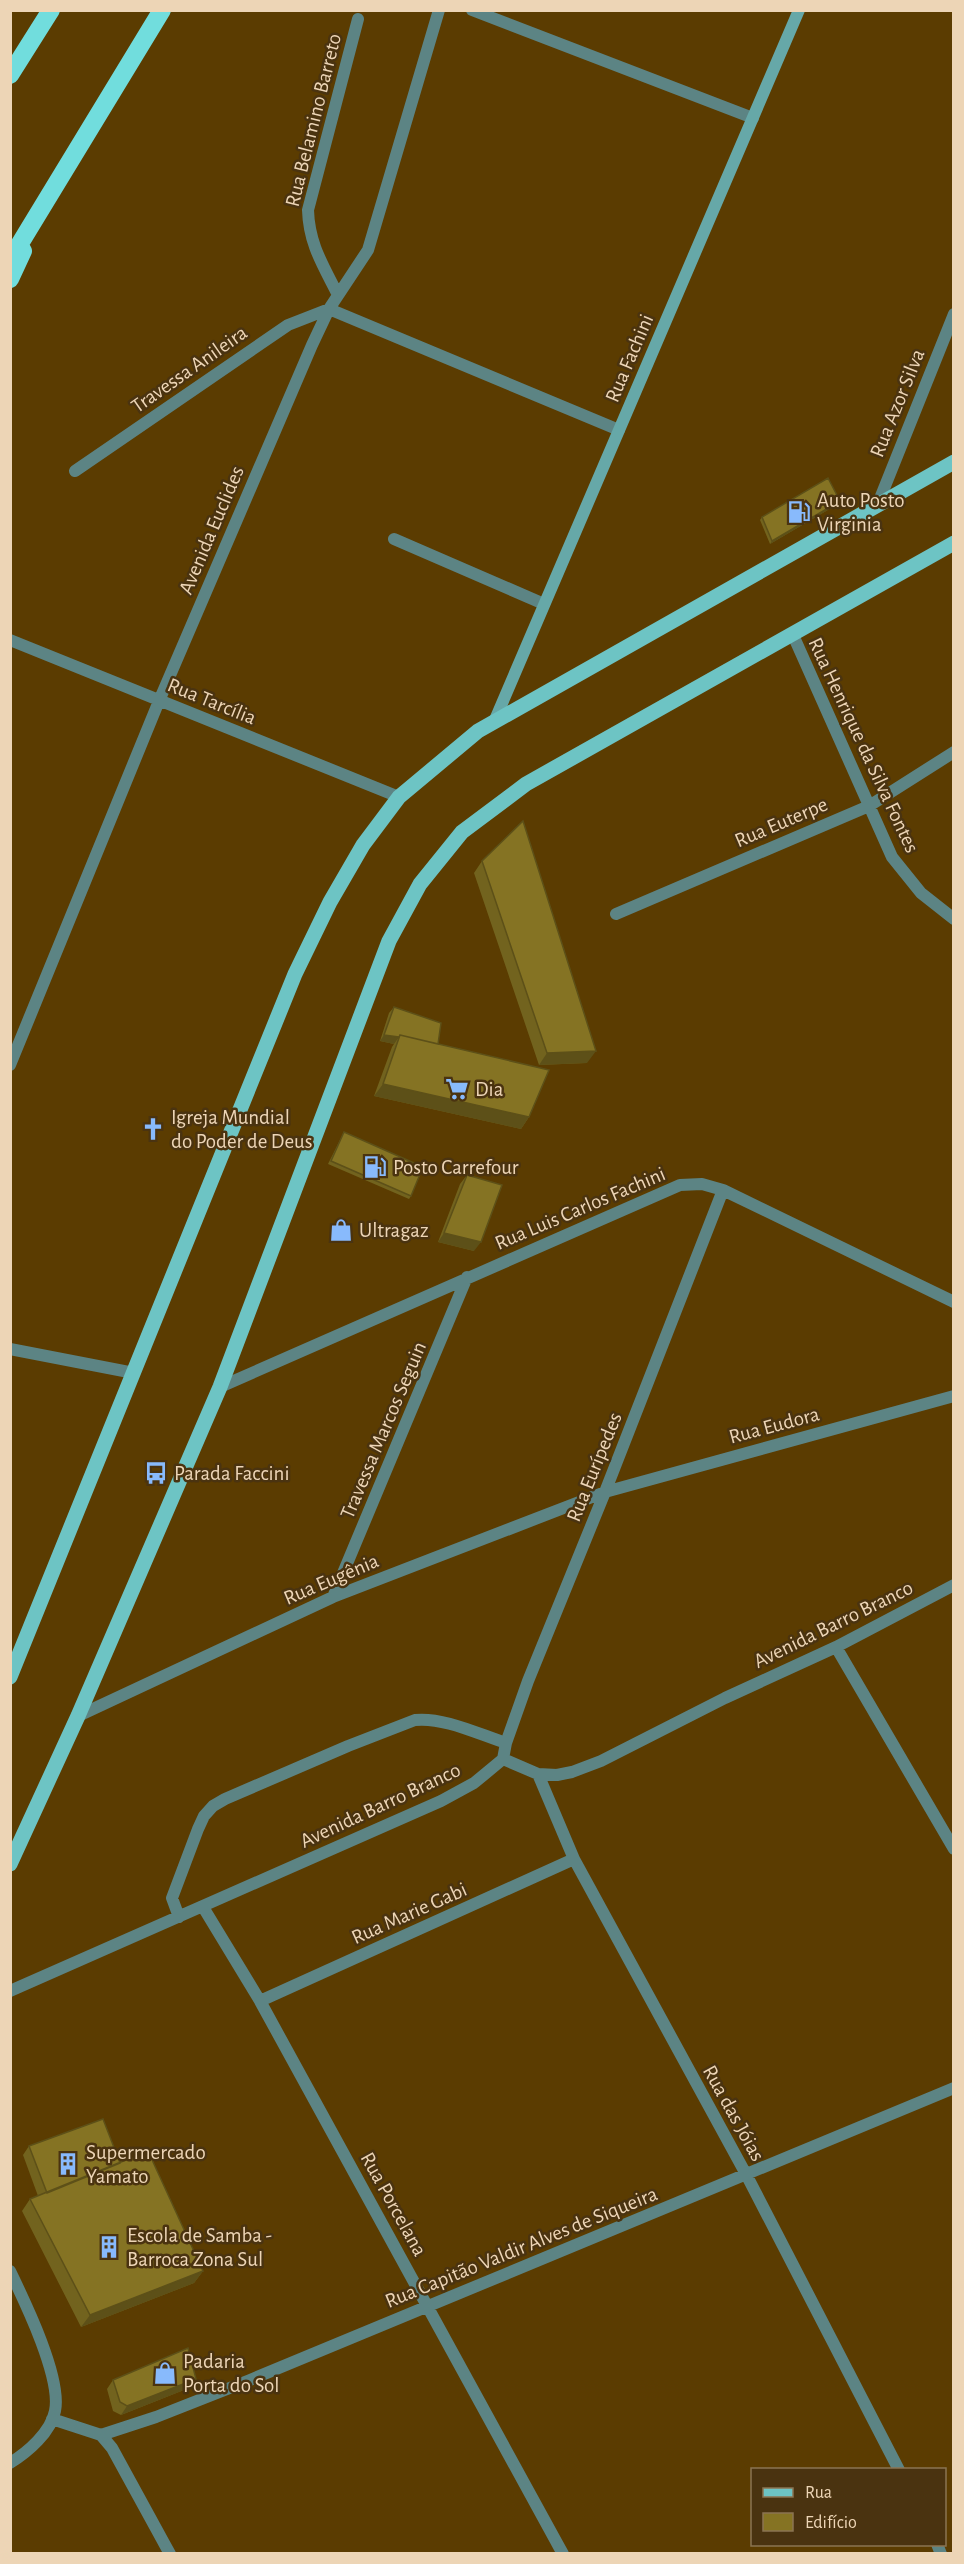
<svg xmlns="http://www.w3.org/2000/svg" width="964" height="2564" font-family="'Alegreya Sans',sans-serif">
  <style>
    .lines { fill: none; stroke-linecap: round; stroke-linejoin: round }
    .street { stroke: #5c8484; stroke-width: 12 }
    .secondary { stroke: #66a8a8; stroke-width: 12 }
    .primary { stroke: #6dc4c4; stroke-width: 15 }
    .highway { stroke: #71dddd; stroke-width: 18 }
    .wall { fill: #72631e }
    .shaded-wall { fill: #5d5018 }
    .building { fill: #857323; stroke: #5d5018; stroke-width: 1.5 }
    .labels { text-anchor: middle; stroke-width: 5; stroke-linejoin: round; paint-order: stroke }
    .street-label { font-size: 21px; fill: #edd5b6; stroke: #4a3310 }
    .poi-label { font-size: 21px; fill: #edd5b6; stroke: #4a3310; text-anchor: start }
  </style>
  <rect width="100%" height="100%" fill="#5b3c01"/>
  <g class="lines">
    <!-- street -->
    <path class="street" d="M 472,10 L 753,118
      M 338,295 C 323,265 309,244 308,210 L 358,19
      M 75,471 L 288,325 L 329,309 L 619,430
      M 877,506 L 954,314
      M 394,539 L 544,604
      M 793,635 L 892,857 L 921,893 L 954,919
      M 10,640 L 399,797
      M 616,914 L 869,806 L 954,752
      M 10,1065 L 159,701 L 312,345 L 329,309 L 368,250 L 439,10
      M 10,1349 L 134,1373
      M 220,1387 L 680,1185 L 702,1184 L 723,1190 L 954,1302
      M 333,1597 L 467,1277
      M 836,1647 L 954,1849
      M 78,1716 L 333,1597 L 605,1492 L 954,1396
      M 503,1759 L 506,1743 L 528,1681 L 605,1492 L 723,1190
      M 538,1774 L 574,1859 L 747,2176 L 899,2470
      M 203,1907 L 260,2001 L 563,2554
      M 179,1917 L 172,1898 L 198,1829 L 204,1816 L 213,1806 L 225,1799 L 348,1746 L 415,1720 C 444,1717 478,1734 506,1743
      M 10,1991 L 441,1801 L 474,1783 L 503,1759 L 538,1774 L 557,1775 L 572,1772 L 601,1761 L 725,1698 L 836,1647 L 954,1585
      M 260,2001 L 574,1859
      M 10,2271 C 25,2302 62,2378 55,2411 C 51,2432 28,2452 10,2463
      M 52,2419 L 101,2435 L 112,2448 L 170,2554
      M 101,2435 L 156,2417 L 250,2380 L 954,2088
      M 937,2544 L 941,2554"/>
    <!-- secondary -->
    <path class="secondary" d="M 494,722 L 799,10"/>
    <!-- primary -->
    <path class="primary" d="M 10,1677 L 295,974 L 330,902 L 363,845 L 399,797 L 478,731 L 954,462
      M 10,1864 L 78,1716 L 220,1387 L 389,941 L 420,884 L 462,832 L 526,784 L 954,543"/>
    <!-- highway -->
    <path class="highway" d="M 10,75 L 51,10
      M 10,260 L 162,10
      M 10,279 L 23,251"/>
  </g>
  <!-- wall -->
  <path class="wall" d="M 840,501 L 838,504 L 770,544 L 760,520 L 762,517 Z
    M 482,861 L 587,1063 L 539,1065 L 474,873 Z
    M 394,1007 L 438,1044 L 529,1117 L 521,1129 L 374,1096 L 392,1047 L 394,1044 L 380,1041 L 389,1013 Z
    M 344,1132 L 411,1196 L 409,1199 L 328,1164 Z
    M 467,1175 L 474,1251 L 438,1242 L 460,1184 Z
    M 29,2146 L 120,2163 L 203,2271 L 194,2283 L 81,2327 L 22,2211 L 30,2199 L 38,2196 L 23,2155 Z
    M 113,2380 L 189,2388 L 121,2415 L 113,2411 L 107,2389 Z"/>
  <!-- shaded-wall -->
  <path class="shaded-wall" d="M 840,501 L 838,504 L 770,544 L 772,541 Z
    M 384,1035 L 399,1037 L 394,1044 L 380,1041 Z
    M 596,1051 L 587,1063 L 539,1065 L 547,1053 Z
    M 383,1084 L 529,1117 L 521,1129 L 374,1096 Z
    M 444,1233 L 481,1242 L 474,1251 L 438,1242 Z
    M 203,2271 L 194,2283 L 81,2327 L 90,2315 Z
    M 196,2379 L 189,2388 L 121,2415 L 127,2406 Z"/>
  <!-- building -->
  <path class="building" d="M 828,478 L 840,501 L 772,541 L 762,517 Z
    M 523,821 L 596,1051 L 547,1053 L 482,861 Z
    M 394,1007 L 441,1023 L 438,1044 L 400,1035 L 399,1037 L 384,1035 Z
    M 400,1035 L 549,1070 L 529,1117 L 383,1084 Z
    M 344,1132 L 423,1167 L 411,1196 L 331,1161 Z
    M 467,1175 L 502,1185 L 481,1242 L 444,1233 Z
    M 103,2119 L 120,2163 L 47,2193 L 29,2146 Z
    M 148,2151 L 203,2271 L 90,2315 L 30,2199 Z
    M 188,2348 L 196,2379 L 127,2406 L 120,2402 L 113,2380 Z"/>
  <!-- icons -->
  <defs>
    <g id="fuel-bare" transform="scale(1.8)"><path d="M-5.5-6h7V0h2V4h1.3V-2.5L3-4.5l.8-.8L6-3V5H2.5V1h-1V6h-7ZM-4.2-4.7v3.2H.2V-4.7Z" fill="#88bafc" stroke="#4a3310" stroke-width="2.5" paint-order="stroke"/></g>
    <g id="supermarket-bare" transform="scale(1.8)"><path d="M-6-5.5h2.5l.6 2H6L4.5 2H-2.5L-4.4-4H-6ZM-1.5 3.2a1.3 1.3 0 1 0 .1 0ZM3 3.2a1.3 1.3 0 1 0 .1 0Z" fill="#88bafc" stroke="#4a3310" stroke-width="2.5" paint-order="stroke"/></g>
    <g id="church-bare" transform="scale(1.8)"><path d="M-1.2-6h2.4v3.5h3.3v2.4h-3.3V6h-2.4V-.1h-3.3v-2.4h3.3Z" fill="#88bafc" stroke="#4a3310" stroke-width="2.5" paint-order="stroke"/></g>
    <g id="shop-bare" transform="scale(1.8)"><path d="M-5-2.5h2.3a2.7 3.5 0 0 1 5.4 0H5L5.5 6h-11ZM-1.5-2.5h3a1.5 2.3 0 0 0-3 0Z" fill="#88bafc" stroke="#4a3310" stroke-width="2.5" paint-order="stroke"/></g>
    <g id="bus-bare" transform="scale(1.8)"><path d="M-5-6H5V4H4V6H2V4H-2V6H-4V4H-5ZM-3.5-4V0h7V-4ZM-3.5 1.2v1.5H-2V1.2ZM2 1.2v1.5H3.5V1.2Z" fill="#88bafc" stroke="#4a3310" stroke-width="2.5" paint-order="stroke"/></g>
    <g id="building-bare" transform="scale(1.8)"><path d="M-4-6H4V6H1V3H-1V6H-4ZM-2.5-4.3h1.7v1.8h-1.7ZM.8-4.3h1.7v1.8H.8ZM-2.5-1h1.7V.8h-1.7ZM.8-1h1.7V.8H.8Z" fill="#88bafc" stroke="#4a3310" stroke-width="2.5" paint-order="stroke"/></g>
  </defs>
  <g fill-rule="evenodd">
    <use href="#fuel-bare" x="799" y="512"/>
    <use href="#supermarket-bare" x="457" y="1089"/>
    <use href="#church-bare" x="153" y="1129"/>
    <use href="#fuel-bare" x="375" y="1167"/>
    <use href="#shop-bare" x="341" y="1230"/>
    <use href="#bus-bare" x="156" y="1473"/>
    <use href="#building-bare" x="68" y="2164"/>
    <use href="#building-bare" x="109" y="2247"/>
    <use href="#shop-bare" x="165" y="2373"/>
  </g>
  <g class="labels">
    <!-- street labels -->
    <g class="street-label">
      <text transform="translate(313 120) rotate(-76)" y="7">Rua Belamino Barreto</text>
      <text transform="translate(629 358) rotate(-67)" y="7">Rua Fachini</text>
      <text transform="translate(189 369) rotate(-35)" y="7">Travessa Anileira</text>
      <text transform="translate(897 403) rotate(-68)" y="7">Rua Azor Silva</text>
      <text transform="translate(211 530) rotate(-67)" y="7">Avenida Euclides</text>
      <text transform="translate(212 701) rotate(22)" y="7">Rua Tarcília</text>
      <text transform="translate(864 745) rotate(65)" y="7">Rua Henrique da Silva Fontes</text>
      <text transform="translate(781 822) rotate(-23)" y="7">Rua Euterpe</text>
      <text transform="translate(580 1208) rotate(-23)" y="7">Rua Luis Carlos Fachini</text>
      <text transform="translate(774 1425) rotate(-15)" y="7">Rua Eudora</text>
      <text transform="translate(383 1430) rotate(-67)" y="7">Travessa Marcos Seguin</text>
      <text transform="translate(594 1467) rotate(-68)" y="7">Rua Eurípedes</text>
      <text transform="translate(331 1579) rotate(-23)" y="7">Rua Eugênia</text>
      <text transform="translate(833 1624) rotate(-26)" y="7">Avenida Barro Branco</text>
      <text transform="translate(380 1805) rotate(-25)" y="7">Avenida Barro Branco</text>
      <text transform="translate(409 1913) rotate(-24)" y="7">Rua Marie Gabi</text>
      <text transform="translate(734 2113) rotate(61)" y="7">Rua das Jóias</text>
      <text transform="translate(394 2204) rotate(61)" y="7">Rua Porcelana</text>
      <text transform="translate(521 2247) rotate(-22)" y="7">Rua Capitão Valdir Alves de Siqueira</text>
    </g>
    <!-- poi labels -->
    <g class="poi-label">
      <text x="817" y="507">Auto Posto<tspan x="817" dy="24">Virginia</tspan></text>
      <text x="475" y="1096">Dia</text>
      <text x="171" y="1124">Igreja Mundial<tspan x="171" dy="24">do Poder de Deus</tspan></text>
      <text x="393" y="1174">Posto Carrefour</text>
      <text x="359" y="1237">Ultragaz</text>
      <text x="174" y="1480">Parada Faccini</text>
      <text x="86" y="2159">Supermercado<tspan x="86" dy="24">Yamato</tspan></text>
      <text x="127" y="2242">Escola de Samba -<tspan x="127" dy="24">Barroca Zona Sul</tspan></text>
      <text x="183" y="2368">Padaria<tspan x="183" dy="24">Porta do Sol</tspan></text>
    </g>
  </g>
  <!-- border -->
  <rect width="964" height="2564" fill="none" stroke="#edd5b6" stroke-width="24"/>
  <!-- legend -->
  <rect x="751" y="2468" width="195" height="78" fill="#4a3310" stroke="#8b7452" stroke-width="1.5"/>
  <rect x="763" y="2488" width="30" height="9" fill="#6dc4c4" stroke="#8b7452" stroke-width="1.5"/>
  <text x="805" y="2498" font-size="18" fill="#edd5b6">Rua</text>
  <rect x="763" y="2513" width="30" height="18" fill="#857323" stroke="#8b7452" stroke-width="1.5"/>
  <text x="805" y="2528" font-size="18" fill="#edd5b6">Edifício</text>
</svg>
